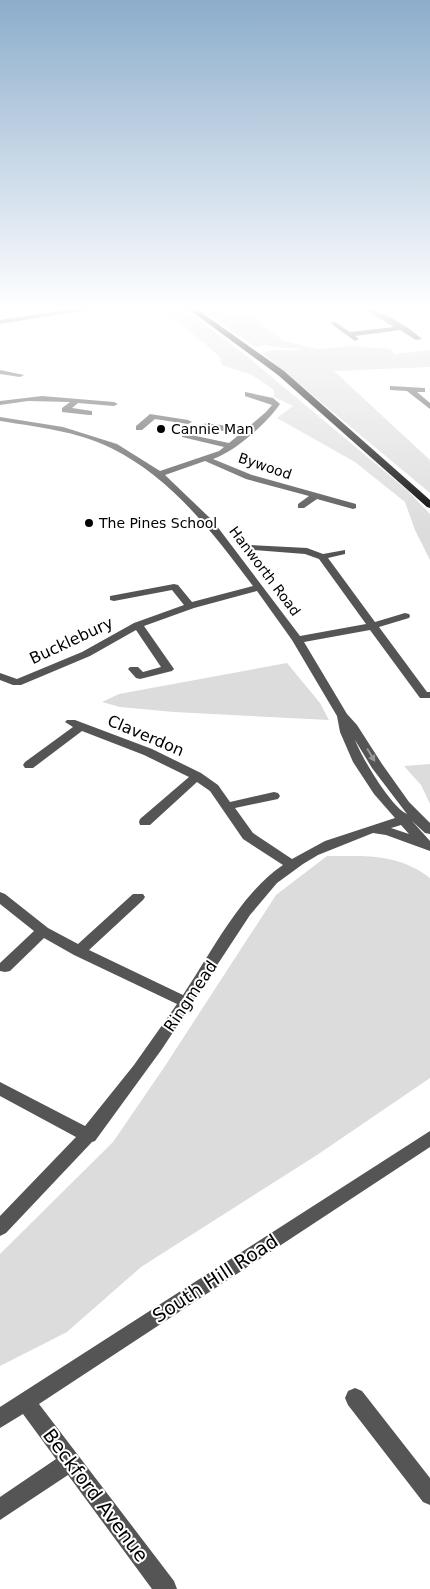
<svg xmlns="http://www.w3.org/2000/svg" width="430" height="1589" font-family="'DejaVu Sans',sans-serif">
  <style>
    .green { fill: #dcdcdc }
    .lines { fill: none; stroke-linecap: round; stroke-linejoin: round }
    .minor { fill: #555; fill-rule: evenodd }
    .major { fill: #000; fill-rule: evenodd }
    .oneway { fill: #999 }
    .poi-dot { fill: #000; stroke: #fff; stroke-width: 2 }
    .labels { text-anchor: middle; stroke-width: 4; stroke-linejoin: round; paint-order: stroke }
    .far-poi-label { font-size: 14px; fill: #000; stroke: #fff; text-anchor: start }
    .far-street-label { font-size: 14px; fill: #000; stroke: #fff }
    .street-label { font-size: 16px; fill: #000; stroke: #fff }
    .near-street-label { font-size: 19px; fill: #000; stroke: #fff }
  </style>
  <rect width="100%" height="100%" fill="#fff"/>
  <!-- green -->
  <path class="green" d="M 163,308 L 182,308 L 202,322 L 249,358 L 407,490 L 430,514 L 430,560 L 415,530 L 405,502 L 355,462 L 277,418 L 293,406 L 274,397 L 274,390 L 252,375 L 222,365 L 219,356 Z
    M 200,308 L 240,308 L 284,341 L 318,349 L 354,346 L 390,349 L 395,354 L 430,350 L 430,367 L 334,371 L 430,460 L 430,493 L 262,353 L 275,350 L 304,350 L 264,345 L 255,347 Z
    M 287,663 L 320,703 L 329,720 L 174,712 L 120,707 L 102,702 L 119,694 Z
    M 430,764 L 430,804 L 421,785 L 404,766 Z
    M 327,856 C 366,856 398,853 430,878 L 430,1078 L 317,1155 L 141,1267 L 67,1332 L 0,1366 L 0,1254 L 113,1142 L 163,1069 L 276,895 Z"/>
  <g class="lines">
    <!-- minor -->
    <path class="minor" d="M 80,308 L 99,308 L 0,324 L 0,320 Z
      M 362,308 C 379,308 409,327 422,339 L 416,340 L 400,330 L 355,336 L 359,339 L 355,341 L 330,323 L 335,322 L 350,332 L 394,327 Z
      M 0,370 L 24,375 L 20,377 L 0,374 Z
      M 390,386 L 425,388 L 425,392 L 417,392 L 430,403 L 430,409 L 407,391 L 390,390 Z
      M 245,392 L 273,398 L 280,404 C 267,423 236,451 213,459 L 252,475 L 356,504 L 356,508 L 353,509 L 317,499 L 304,508 L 298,508 L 298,504 L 309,496 L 246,479 L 205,461 L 165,475 L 213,521 L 300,636 L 366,624 L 319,559 L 305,554 L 253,550 L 250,549 L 250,545 L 307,548 L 323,554 L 345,550 L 345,554 L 328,558 L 375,622 L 405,613 L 409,614 L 410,616 L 409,618 L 379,627 L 427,692 L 430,692 L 430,698 L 420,698 L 370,630 L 304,642 L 347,714 L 357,725 L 382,764 L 409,802 L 430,823 L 430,834 L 425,833 L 412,821 L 430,841 L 430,851 L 386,835 L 373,833 L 318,855 L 303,864 L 277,883 L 250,915 L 162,1049 L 95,1141 L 92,1142 L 6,1233 L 0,1236 L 0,1216 L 76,1137 L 0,1096 L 0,1082 L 85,1126 L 134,1065 L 177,1004 L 74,955 L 44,938 L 10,971 L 5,972 L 0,971 L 0,963 L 34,931 L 0,904 L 0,892 L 5,894 L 48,928 L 78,944 L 133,894 L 143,894 L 145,897 L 143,900 L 89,950 L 183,995 C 212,952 240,894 283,865 L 243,839 L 210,791 L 197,782 L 150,825 L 140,825 L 139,822 L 140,819 L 189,777 L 144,755 L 82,731 L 33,768 L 25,768 L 23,765 L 25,762 L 73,727 L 65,722 L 67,720 L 75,720 L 152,749 L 201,773 L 218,785 L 230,802 L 274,792 L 278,793 L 280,796 L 278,799 L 235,808 L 253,833 L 292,859 L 325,841 L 395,818 L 374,794 L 353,762 L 340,732 L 337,716 L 292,640 L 257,591 L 194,608 L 144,626 L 174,669 L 172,671 L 140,679 L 136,678 L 128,669 L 130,667 L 138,667 L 143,672 L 161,667 L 136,630 L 90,656 L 21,685 L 13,685 L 0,680 L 0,673 L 17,679 L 82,652 L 134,623 L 184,605 L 172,590 L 114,601 L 110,600 L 110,596 L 174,584 L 178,585 L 192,602 L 253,586 C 213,533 172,478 111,448 C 77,431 37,427 0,421 L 0,417 L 63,427 L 117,444 L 160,471 L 219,451 L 224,447 L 182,437 L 182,433 C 203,417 220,426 245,430 L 266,412 L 272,405 L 245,396 ZM 202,427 L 240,434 L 229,443 L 191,435 ZM 355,740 L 372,768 L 407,814 C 391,807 362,758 355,740 ZM 401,825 L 409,834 L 391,828 Z
      M 42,396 L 114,402 L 118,404 L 114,406 L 78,403 L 72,408 L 92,411 L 92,415 L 89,415 L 62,412 L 62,408 L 70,402 L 28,401 L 0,405 L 0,401 Z
      M 150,414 L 188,420 L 192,422 L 188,424 L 155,419 L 142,430 L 136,430 L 136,426 Z
      M 430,1131 L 430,1147 L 39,1404 L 174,1581 L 177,1589 L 152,1589 L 68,1475 L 0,1520 L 0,1497 L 56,1459 L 23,1414 L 0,1428 L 0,1407 Z
      M 355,1388 L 362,1391 L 430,1478 L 430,1505 L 423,1502 L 348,1405 L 345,1398 L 348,1391 Z"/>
    <!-- major -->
    <path class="major" d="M 187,308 L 195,308 L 284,371 L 430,500 L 430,508 L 427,507 L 278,375 Z"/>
  </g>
  <!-- one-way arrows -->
  <defs><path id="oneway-solid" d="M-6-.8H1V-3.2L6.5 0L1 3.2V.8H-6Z" transform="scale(1.25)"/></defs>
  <use class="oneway" href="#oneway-solid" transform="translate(371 755) rotate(59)"/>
  <!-- sky -->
  <linearGradient id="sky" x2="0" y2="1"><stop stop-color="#8cadcc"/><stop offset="0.58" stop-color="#fff"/><stop offset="1" stop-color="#fff" stop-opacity="0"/></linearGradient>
  <rect width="430" height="531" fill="url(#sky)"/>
  <!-- markers -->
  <g class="poi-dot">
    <circle cx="161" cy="429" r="5"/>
    <circle cx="89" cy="523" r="5"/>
  </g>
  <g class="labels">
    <!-- far-poi labels -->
    <g class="far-poi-label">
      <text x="171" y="434">Cannie Man</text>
      <text x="99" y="528">The Pines School</text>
    </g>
    <!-- far-street labels -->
    <g class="far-street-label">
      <text transform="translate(265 466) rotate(19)" y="5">Bywood</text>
      <text transform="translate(265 571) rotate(53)" y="5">Hanworth Road</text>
    </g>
    <!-- street labels -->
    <g class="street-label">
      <text transform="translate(71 640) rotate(-25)" y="6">Bucklebury</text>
      <text transform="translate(146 735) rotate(23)" y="6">Claverdon</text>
      <text transform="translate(190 996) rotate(-56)" y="6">Ringmead</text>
    </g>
    <!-- near-street labels -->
    <g class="near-street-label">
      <text transform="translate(215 1278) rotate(-33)" y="7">South Hill Road</text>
      <text transform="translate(96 1495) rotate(53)" y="7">Beckford Avenue</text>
    </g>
  </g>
</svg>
